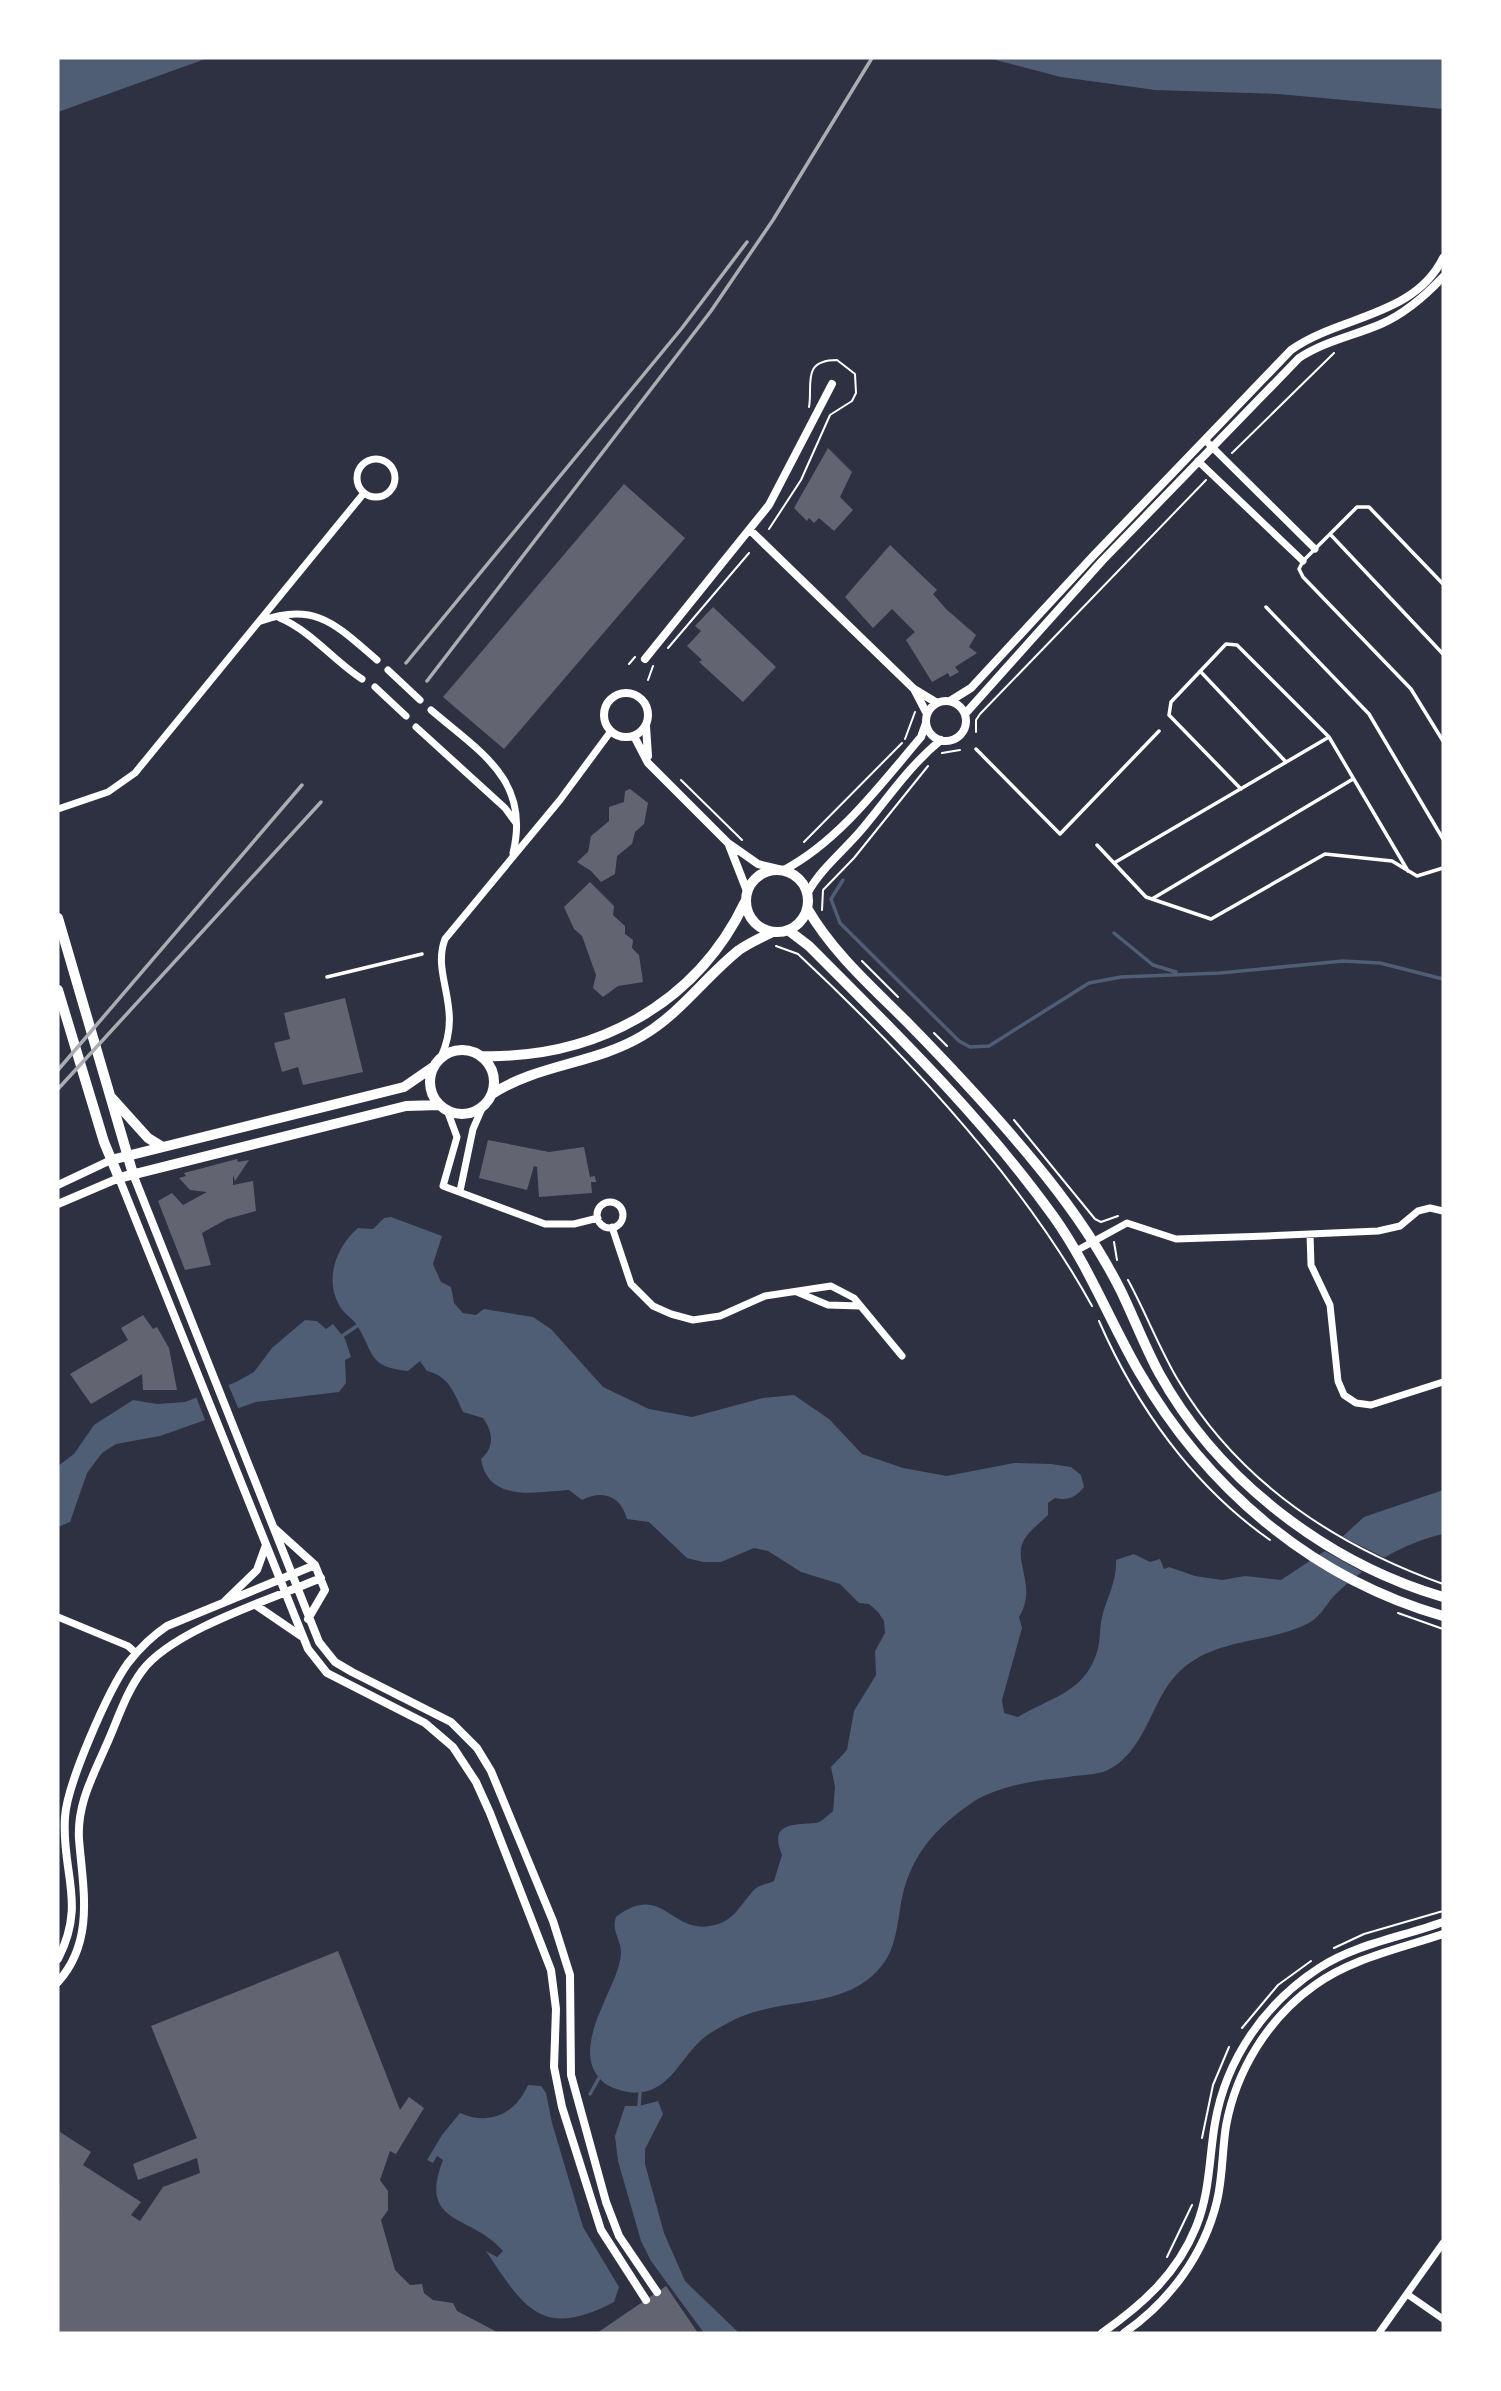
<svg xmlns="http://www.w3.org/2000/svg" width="1501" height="2391" font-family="'Roboto Condensed',sans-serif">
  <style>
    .water { fill: #4f5d75 }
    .pier { fill: #2d3142 }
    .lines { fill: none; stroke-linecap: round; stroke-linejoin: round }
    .stream { stroke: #4f5d75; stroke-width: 3.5 }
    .building { fill: #626471 }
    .path { stroke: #fff; stroke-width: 2 }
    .service { stroke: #fff; stroke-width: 3.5 }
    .minor { stroke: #fff; stroke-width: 7 }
    .tertiary { stroke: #fff; stroke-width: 8 }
    .secondary { stroke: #fff; stroke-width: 10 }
    .rail { stroke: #abadb3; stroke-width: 3.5 }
  </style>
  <rect width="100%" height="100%" fill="#2d3142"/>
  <!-- water -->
  <path class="water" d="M 58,58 L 208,58 L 58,112 Z
    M 988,58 L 1443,58 L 1443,109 L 1278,94 L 1155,90 L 1061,77 Z
    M 391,1217 L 442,1236 L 433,1264 L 441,1282 L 451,1287 L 454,1303 L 463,1313 L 476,1315 L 484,1309 L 533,1317 L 551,1329 L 603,1387 L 649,1409 L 692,1417 L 763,1398 L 794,1395 L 829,1419 L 862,1454 L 903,1468 L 947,1476 L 1014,1463 L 1051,1464 L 1071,1467 L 1081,1475 L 1084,1487 C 1076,1497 1068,1501 1055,1498 L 1048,1503 L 1048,1515 C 1040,1523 1029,1531 1024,1540 C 1012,1561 1038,1586 1019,1617 L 1022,1628 L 1002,1700 L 1004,1713 L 1018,1717 C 1049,1698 1083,1693 1096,1655 C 1101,1642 1099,1630 1102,1617 C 1107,1597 1117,1581 1116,1560 L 1134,1554 L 1150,1562 L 1160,1559 L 1164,1569 L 1169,1567 L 1195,1576 L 1222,1580 L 1245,1576 L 1281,1580 L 1331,1547 L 1364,1517 L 1443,1490 L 1443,1534 C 1406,1542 1367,1565 1339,1591 C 1327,1601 1323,1615 1309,1623 C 1268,1644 1216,1637 1180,1671 C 1150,1699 1147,1752 1106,1771 C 1095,1775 1079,1775 1068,1777 C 1034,1781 995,1785 966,1807 C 931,1832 909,1860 901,1903 C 898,1920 896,1943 887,1958 C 852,2015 779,1993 728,2023 C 721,2027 713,2031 706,2036 C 679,2057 669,2098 628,2092 C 618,2090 607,2087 600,2079 C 569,2045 620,1986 621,1953 C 621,1939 611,1931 616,1917 C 662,1882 670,1933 710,1926 C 735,1922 740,1904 755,1889 C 758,1885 768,1884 774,1881 L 782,1855 C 769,1823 791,1825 815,1823 C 821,1823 828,1815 833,1811 L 835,1787 L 831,1767 L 847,1750 L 854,1711 L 876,1675 L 875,1651 L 885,1633 L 884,1621 L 878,1612 L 869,1604 L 859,1603 L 840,1584 L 801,1572 L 768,1551 L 754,1548 L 721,1562 L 703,1562 L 687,1558 L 649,1522 L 627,1519 C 621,1496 603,1489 582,1500 L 569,1490 C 537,1492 488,1503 481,1459 C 495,1447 493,1432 483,1418 L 463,1412 C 454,1393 449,1376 427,1371 L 420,1361 L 408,1371 C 368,1367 375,1355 357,1325 C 352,1318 343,1313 339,1305 C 324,1278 337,1246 358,1228 L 373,1229 L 384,1218 Z
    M 305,1320 L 317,1321 L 326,1329 L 333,1324 L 345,1339 L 351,1357 L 345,1360 L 346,1383 L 339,1392 L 256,1402 L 160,1436 L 116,1444 L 102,1453 L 87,1473 L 70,1522 L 58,1527 L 58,1466 L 74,1454 L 94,1425 L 133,1400 L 157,1404 L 185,1402 L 236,1382 L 254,1372 L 272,1348 Z
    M 528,2085 L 541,2086 L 546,2093 L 552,2123 L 583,2227 L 619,2287 L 614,2302 C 542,2340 524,2308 486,2251 L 497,2257 L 503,2251 C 472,2214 417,2226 443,2160 L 437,2156 L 433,2163 L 427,2160 L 442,2135 L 460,2113 C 490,2126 515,2114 528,2085 Z
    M 658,2101 L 663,2114 L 645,2149 L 645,2164 L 664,2233 L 685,2281 L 739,2333 L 704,2333 L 651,2261 L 641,2241 L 618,2161 L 615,2136 L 625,2106 L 639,2106 Z"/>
  <!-- pier -->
  <path class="pier" d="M 227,1382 L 240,1412 L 207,1425 L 195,1394 Z
    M 1340,1535 L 1351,1541 L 1389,1560 L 1366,1574 L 1321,1549 Z"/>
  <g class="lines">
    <!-- stream -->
    <path class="stream" d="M 843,880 L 831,899 L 840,923 L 959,1041 L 970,1047 L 989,1046 L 1089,983 L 1121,977 L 1220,973 L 1343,961 L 1380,963 L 1443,979
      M 1114,933 L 1153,965 L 1176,972
      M 342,1336 L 357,1326
      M 590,2094 L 599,2078
      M 639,2106 L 640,2093"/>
  </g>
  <!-- building -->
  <path class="building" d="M 828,448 L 852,472 L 840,497 L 853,510 L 834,531 L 819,518 L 814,523 L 809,518 L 807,521 L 794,508 Z
    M 624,484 L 685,538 L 504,749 L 443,697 Z
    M 890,545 L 937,590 L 933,594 L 946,609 L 976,635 L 969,647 L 977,653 L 955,667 L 959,672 L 950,677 L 948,673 L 932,682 L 906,640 L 915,632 L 892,609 L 873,628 L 845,597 Z
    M 713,607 L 776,667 L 743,702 L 699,662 L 702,660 L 687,646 L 701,631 L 695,626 Z
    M 630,789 L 648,803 L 644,824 L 635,832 L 632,844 L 617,856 L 615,874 L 601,882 L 591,871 L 577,862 L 588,852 L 591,836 L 609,821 L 609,807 L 624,802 L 625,791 Z
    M 590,882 L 614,906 L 613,915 L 625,926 L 625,934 L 633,940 L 632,948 L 639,955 L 643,982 L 618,986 L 603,997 L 593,988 L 596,975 L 582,936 L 574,929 L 564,907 Z
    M 345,998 L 363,1072 L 303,1085 L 298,1067 L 282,1072 L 274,1043 L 290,1039 L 284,1013 Z
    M 488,1140 L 549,1152 L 584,1147 L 590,1177 L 595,1176 L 596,1182 L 591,1182 L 592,1193 L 539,1197 L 537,1167 L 534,1166 L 527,1190 L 479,1178 Z
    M 237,1159 L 238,1162 L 249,1160 L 235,1181 L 233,1175 L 233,1185 L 253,1181 L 256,1211 L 227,1219 L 202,1233 L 211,1265 L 185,1270 L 158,1201 L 172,1193 L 183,1205 L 207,1192 L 190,1190 L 179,1178 L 186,1176 L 184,1173 Z
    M 143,1315 L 153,1329 L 157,1327 L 169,1348 L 177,1390 L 143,1390 L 142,1374 L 91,1404 L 70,1374 L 128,1340 L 121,1328 Z
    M 338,1951 L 400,2110 L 409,2097 L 424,2108 L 396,2154 L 390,2151 L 380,2180 L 388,2191 L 388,2210 L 381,2220 L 395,2270 L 410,2285 L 422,2284 L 424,2293 L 433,2300 L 453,2303 L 457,2311 L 499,2333 L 58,2333 L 60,2132 L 91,2152 L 83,2165 L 141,2202 L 131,2215 L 140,2221 L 163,2187 L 200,2173 L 197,2158 L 138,2180 L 133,2164 L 197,2138 L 151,2026 Z
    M 666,2286 L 698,2333 L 597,2333 Z"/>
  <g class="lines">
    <!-- path -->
    <path class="path" d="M 1232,453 L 1334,353
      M 769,529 L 801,480 L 830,415 L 852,401 L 856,393 L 855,374 L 837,360 C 801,360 813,385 809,407
      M 668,648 L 749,553
      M 629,664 L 635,657
      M 648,680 L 653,666
      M 976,732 L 976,720 L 980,714 L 1206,480
      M 905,739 L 915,712
      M 942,753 L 960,750
      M 681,780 L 742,840
      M 804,842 L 902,743
      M 822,910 L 823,890 L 854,858 L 928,766
      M 776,946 L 798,954 C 905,1054 1021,1177 1092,1306
      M 862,961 L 898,997
      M 934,1033 L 947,1046
      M 1014,1120 L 1095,1219 L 1101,1222 L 1118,1216
      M 1114,1242 L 1117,1260
      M 1128,1280 C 1146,1313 1159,1348 1178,1380 C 1238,1481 1335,1545 1443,1584
      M 1099,1321 C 1136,1406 1193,1486 1270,1540
      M 1398,1613 L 1443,1629
      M 1334,1948 L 1364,1934 L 1443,1911
      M 1242,2028 L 1278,1985 L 1311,1961
      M 1202,2138 L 1213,2085 L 1229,2047
      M 1167,2257 L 1192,2205"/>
    <!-- service -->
    <path class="service" d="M 1330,534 L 1443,654
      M 1443,584 L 1369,507 L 1357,507 L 1303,561 L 1299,569 L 1303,577 L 1411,689 L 1443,741
      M 1266,607 L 1369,714 L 1443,839
      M 1200,671 L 1286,762
      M 976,749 L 1060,834 L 1159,731
      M 1241,789 L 1169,715 L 1171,702 L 1226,644 L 1237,645 L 1329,737 L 1408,871
      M 1097,845 L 1146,897 L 1211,919 L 1325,854 L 1392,861 L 1417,876 L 1443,868
      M 1114,863 L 1329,737
      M 1152,899 L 1353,779
      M 327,977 L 422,954"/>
    <!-- minor -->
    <path class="minor" d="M 1205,440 L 1315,549
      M357 478a19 19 0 1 1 38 0a19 19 0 1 1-38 0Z
      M 1198,461 L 1303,561
      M 280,618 C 311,631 334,661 362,679
      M 261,621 C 316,601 337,626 377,660
      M 388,670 L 420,700
      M 375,687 L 406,716
      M 431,710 C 480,752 531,780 513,853
      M 416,727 L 505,808 L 516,823
      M 58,809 L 108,792 L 135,773 L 364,493
      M 441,1057 C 464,1007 431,976 445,939 L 560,800 L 611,731
      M 447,1110 L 457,1137 L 443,1186 L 545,1224 L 574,1224 L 598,1218
      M 460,1191 L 473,1129 L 483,1106
      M597 1215a13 13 0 1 1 26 0a13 13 0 1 1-26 0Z
      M 612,1227 L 631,1284 L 653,1306 L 671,1314 L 693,1320 L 720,1316 L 765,1296 L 831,1286 L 854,1298 L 902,1356
      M 1310,1234 L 1311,1265 L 1330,1305 L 1338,1381 L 1344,1395 L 1356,1403 L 1371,1405 L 1443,1382
      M 1076,1251 L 1127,1223 L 1176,1239 L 1267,1236 L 1378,1231 L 1400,1226 L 1418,1211 L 1430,1208 L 1443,1211
      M 797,1292 L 828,1305 L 860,1306
      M 58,1617 L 128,1646 L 136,1653
      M 1407,2294 L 1443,2319
      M 1379,2333 L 1443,2243"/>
    <!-- tertiary -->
    <path class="tertiary" d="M 750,530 L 914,689 L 937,703
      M 645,659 L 769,505 L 832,384
      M 914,689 L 927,714
      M604 715a22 22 0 1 1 44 0a22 22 0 1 1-44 0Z
      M 950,701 L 971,688 L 1094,555 L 1291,350 C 1338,316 1414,317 1443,258
      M926 721a20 20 0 1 1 40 0a20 20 0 1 1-40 0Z
      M 965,714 L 1102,561 L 1299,358 C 1325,341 1353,336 1381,324 C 1404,314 1426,295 1443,277
      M 646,726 L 648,756
      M 634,736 L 648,763 L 728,843 L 758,864 L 778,869
      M 729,845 L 747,891
      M 784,870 C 839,841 881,784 921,737 L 926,723
      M 807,894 C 821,868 844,851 863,828 C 888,798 910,765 941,740
      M 133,1174 L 319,1642 L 335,1662 L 352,1672 L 451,1722 L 477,1748 L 491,1771 L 553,1921 L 570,1975 L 571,2075 L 606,2202 L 619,2236 L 657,2292
      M 58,1185 L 111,1160
      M 58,1204 L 119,1178 L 308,1649 L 327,1673 L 425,1723 L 453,1747 L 476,1782 L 490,1813 L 551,1970 L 556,2009 L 554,2067 L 562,2107 L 601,2230 L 646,2300
      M 274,1528 L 315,1565 L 325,1590 L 308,1619
      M 225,1601 L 257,1570 L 266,1545
      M 257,1606 L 301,1636
      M 58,1959 C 87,1903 61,1872 65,1817 C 67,1784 108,1691 128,1663 C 139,1649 152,1636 167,1626 L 315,1565
      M 58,1982 C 95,1941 83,1889 79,1839 C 77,1805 92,1778 105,1748 C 117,1722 125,1694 142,1671 C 172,1630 272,1599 321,1578
      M 1102,2333 C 1142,2305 1177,2274 1196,2227 C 1210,2193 1209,2158 1215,2123 C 1226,2059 1265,2003 1319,1968 C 1356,1944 1402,1937 1443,1922
      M 1124,2333 C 1169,2302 1204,2255 1217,2201 C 1223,2176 1222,2151 1226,2126 C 1236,2071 1268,2018 1315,1985 C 1353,1958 1399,1949 1443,1934"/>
    <!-- secondary -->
    <path class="secondary" d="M746 901a31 31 0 1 1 62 0a31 31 0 1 1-62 0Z
      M 807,908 C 833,953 872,987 908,1023 C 952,1068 996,1115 1036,1164 C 1069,1204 1098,1245 1121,1291 C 1134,1318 1145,1347 1159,1373 C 1218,1480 1327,1563 1443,1597
      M 58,918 L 133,1174
      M 788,930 L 809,946 C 894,1031 983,1118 1054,1217 C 1088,1265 1109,1319 1138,1370 C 1206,1488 1311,1578 1443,1616
      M 58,990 L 104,1142 L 119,1178 L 406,1106 L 439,1105
      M430 1082a32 32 0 1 1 64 0a32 32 0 1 1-64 0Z
      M 482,1056 C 594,1059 696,1005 745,902
      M 492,1094 C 538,1064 595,1064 642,1036 C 680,1014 705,977 739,950 C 749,943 761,938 772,932
      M 111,1097 L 148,1138 L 161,1146
      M 111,1160 L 404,1087 L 433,1067"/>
    <!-- rail -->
    <path class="rail" d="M 406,663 L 682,328 L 747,242
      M 427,681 L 711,311 L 773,220 L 872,58
      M 58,1070 L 302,785
      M 58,1089 L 321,802"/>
  </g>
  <!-- border -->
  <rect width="1501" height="2391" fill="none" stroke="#ffffff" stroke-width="119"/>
</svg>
